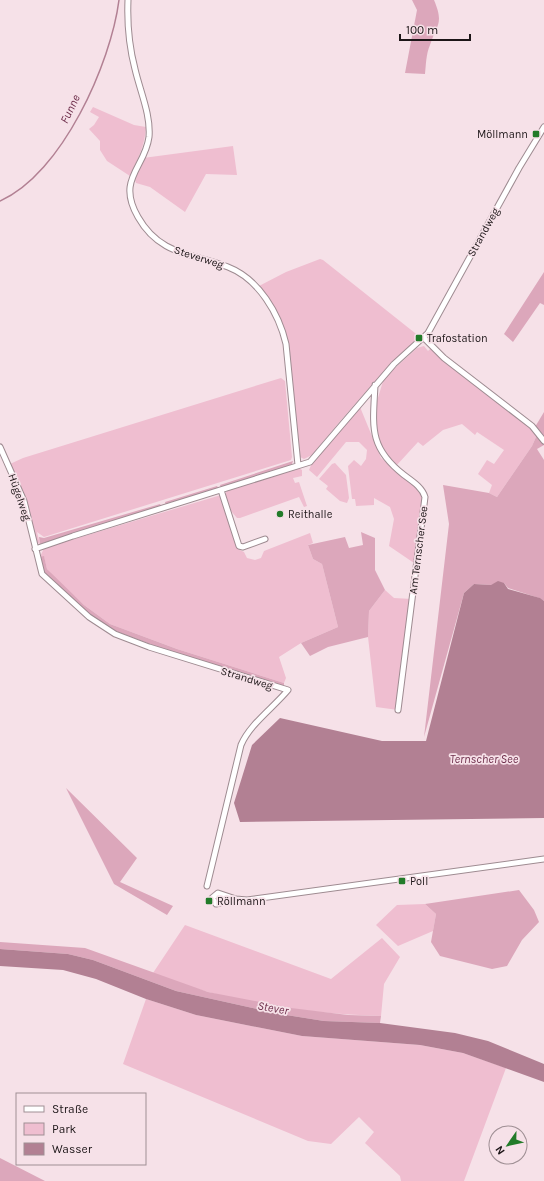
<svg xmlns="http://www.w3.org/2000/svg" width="544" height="1181" font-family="Karla,sans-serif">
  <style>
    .green { fill: #efbed0 }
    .forest { fill: #dca7bb }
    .water { fill: #b28093 }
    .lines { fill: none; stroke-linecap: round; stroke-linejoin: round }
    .stream { stroke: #b28093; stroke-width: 1.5 }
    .street-casing { stroke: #9e8b91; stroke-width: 7 }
    .street { stroke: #fff; stroke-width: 5 }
    .poi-dot { fill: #227b29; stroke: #f6e1e8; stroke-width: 1.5 }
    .labels { text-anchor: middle; stroke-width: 3.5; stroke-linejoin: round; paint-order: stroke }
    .poi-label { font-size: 11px; fill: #1c1517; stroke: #f6e1e8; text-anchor: start }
    .street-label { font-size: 11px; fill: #1c1517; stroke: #f6e1e8 }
    .water-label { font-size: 12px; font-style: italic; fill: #6d2d4a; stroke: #f6e1e8 }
  </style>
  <rect width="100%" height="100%" fill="#f6e1e8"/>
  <!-- green -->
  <path class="green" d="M 93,107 L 134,125 L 146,127 C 145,145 138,159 130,176 L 107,161 L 100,150 L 100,141 L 89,129 L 94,125 L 99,117 L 90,112 Z
    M 233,146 L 237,175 L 206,174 L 185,212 L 150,187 L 136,183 L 135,180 L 143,158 Z
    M 320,259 L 323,260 L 420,337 C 380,373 346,414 312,455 L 304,459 L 298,456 L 288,342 C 282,321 272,304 259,286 L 286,272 Z
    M 424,346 L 428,351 L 431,348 L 442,360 L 493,400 L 537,432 L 536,437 L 532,446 L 497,497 L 489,493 L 492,485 L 478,474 L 487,460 L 494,464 L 504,450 L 477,432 L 475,435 L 462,424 L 443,430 L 423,446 L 418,442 L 396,466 L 383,452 L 374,427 L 377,401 L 384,378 L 417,348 Z
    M 281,378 L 285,381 L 292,457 L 291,460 L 44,537 L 37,532 L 40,544 L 36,542 L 10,464 L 23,458 Z
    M 360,407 L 381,458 L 419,488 L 425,497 L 414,563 L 389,546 L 394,519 L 390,507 L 374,498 L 374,505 L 356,506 L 355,499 L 352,499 L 348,466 L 354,460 L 361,466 L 366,459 L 367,450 L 359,442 L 346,442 L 317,477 L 309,470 L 312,463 Z
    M 335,463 L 346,475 L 349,498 L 347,503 L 340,501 L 326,489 L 328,486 L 319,479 L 332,464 Z
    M 297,467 L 302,470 L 302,476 L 293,478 L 295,483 L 299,482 L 307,506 L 304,507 L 299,497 L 240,518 L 237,518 L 231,511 L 225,494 L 227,491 Z
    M 221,495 L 238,549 L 244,552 L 247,558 L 255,560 L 261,558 L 264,551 L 310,533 L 313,543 L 308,545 L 313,559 L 322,564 L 338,627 L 301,643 L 279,657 L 286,678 L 284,683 L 177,649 L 110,624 L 84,605 L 55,578 L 47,569 L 44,557 L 40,557 L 44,548 Z
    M 385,590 L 394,598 L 412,599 L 398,710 L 376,707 L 368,637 L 369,611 Z
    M 425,904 L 436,914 L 433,931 L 398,946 L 376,925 L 397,905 Z
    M 185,925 L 331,979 L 382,938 L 400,957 L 384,984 L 381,1016 C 323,1014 264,1007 208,992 C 190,987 171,980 153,973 Z
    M 146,999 L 196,1015 L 302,1036 L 420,1045 L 463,1053 L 506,1068 L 464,1181 L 401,1181 L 400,1176 L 365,1143 L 374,1132 L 359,1117 L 331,1144 L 308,1141 L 123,1064 Z"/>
  <!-- forest -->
  <path class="forest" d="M 412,0 L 434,0 C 444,24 437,24 430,45 C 426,54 426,65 425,74 L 405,73 L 417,10 Z
    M 544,272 L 544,305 L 540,303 L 513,342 L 504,334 Z
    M 544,412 L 544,445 L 537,449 L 544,460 L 544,601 L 539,598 L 508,588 L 504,583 L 491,585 L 474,584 L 464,593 L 424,737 L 449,524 L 443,485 L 489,493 L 497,497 L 532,446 L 536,437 L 535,427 Z
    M 293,461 L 292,464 L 289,466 L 221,488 L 220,485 Z
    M 217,486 L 219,489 L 166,506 L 165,502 Z
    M 160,504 L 162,507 L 40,544 L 39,537 L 44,538 Z
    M 361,532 L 375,538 L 375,570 L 385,590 L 369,611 L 368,637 L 328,647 L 310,656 L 301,643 L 338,627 L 322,564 L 313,559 L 308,545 L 345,537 L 349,548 L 363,545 Z
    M 44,556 L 47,569 L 84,605 L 110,624 L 177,649 L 284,683 L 284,686 L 182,656 L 118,632 L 98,621 L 46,577 L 40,557 Z
    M 66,788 L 137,858 L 120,882 L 173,906 L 167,915 L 114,884 Z
    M 519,890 L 534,910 L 539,922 L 522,940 L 507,966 L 492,969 L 440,956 L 431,942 L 436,914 L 425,904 Z
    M 0,942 L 85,948 L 208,992 L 291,1008 L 348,1015 L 381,1016 L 380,1023 L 324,1021 L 280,1014 L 176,991 L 93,960 L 68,954 L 0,949 Z
    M 0,1158 L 45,1181 L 0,1181 Z"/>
  <!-- water -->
  <path class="water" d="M 498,581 L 504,583 L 508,589 L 540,598 L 544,601 L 544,818 L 240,822 L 234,803 L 252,745 L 280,718 L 382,741 L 426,741 L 464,593 L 474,584 L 491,585 Z
    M 0,949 L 68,954 L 93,960 L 176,991 L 280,1014 L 324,1021 L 380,1023 L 455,1033 L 488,1041 L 544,1064 L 544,1082 L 463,1053 L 420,1045 L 302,1036 L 196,1015 L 146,999 L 96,979 L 63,970 L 0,966 Z"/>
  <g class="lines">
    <!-- stream -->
    <path class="stream" d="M 0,201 C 62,174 111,63 119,0"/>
    <!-- street casing -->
    <g class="street-casing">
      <path id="street" d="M 128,0 C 127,24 129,46 135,69 C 140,91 151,115 149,137 C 145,168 116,179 138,217 C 160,256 193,253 228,267 C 259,279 279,314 286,344 L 298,465
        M 424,338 L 444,358 L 532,426 L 544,441
        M 375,385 C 373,426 368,447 404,475 C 412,481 422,487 425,497 L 398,710
        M 0,447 L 24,501 L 42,574 L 89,617 L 115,634 L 149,647 L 288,690 C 273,708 250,724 241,745 L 207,886
        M 221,490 L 239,546 L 243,547 L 265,539
        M 35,549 L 73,536 L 310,462 L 394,364 L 428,333 L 519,168 L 544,127
        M 236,899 L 216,904 L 212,898 L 218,893 L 236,899 L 247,900 L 544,859"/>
    </g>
    <!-- street -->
    <use href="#street" class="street"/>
  </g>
  <!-- markers -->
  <g class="poi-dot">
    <rect x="532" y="130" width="8" height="8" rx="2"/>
    <rect x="415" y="334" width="8" height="8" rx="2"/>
    <circle cx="280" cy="514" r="4"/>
    <rect x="398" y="877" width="8" height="8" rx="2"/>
    <rect x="205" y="897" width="8" height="8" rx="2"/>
  </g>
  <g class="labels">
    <!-- poi labels -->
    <g class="poi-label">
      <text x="528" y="138" text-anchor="end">Möllmann</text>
      <text x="427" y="342">Trafostation</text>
      <text x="288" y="518">Reithalle</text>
      <text x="410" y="885">Poll</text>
      <text x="217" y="905">Röllmann</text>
    </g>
    <!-- street labels -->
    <g class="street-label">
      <text transform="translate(483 232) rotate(-61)" y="4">Strandweg</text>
      <text transform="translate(199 257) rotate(18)" y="4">Steverweg</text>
      <text transform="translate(20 497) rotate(71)" y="4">Hügelweg</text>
      <text transform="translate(418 550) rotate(-83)" y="4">Am Ternscher See</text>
      <text transform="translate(247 678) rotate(17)" y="4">Strandweg</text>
    </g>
    <!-- water labels -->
    <g class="water-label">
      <text transform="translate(70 109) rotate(-64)" y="4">Funne</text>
      <text x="484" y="763">Ternscher See</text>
      <text transform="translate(273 1008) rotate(10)" y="4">Stever</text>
    </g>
  </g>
  <!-- legend -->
  <rect x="16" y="1093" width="130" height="72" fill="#f6e1e8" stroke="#9f8f94"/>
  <rect x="24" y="1106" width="20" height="6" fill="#ffffff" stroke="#9f8f94"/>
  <text x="52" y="1113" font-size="12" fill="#1c1517">Straße</text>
  <rect x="24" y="1123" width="20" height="12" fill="#efbed0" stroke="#9f8f94"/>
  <text x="52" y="1133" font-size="12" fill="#1c1517">Park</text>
  <rect x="24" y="1143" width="20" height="12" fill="#b28093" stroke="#9f8f94"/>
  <text x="52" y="1153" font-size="12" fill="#1c1517">Wasser</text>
  <!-- north arrow -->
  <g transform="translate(508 1145) rotate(236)"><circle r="19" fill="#f6e1e8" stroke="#9f8f94"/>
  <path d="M0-3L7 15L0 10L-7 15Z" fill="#227b29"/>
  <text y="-6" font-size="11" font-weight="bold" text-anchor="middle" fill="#1c1517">N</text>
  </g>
  <!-- scale -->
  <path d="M400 34v6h70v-6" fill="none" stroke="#1c1517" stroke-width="2"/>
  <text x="406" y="34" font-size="12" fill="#1c1517" stroke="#f6e1e8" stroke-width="3" paint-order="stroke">100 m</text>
</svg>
